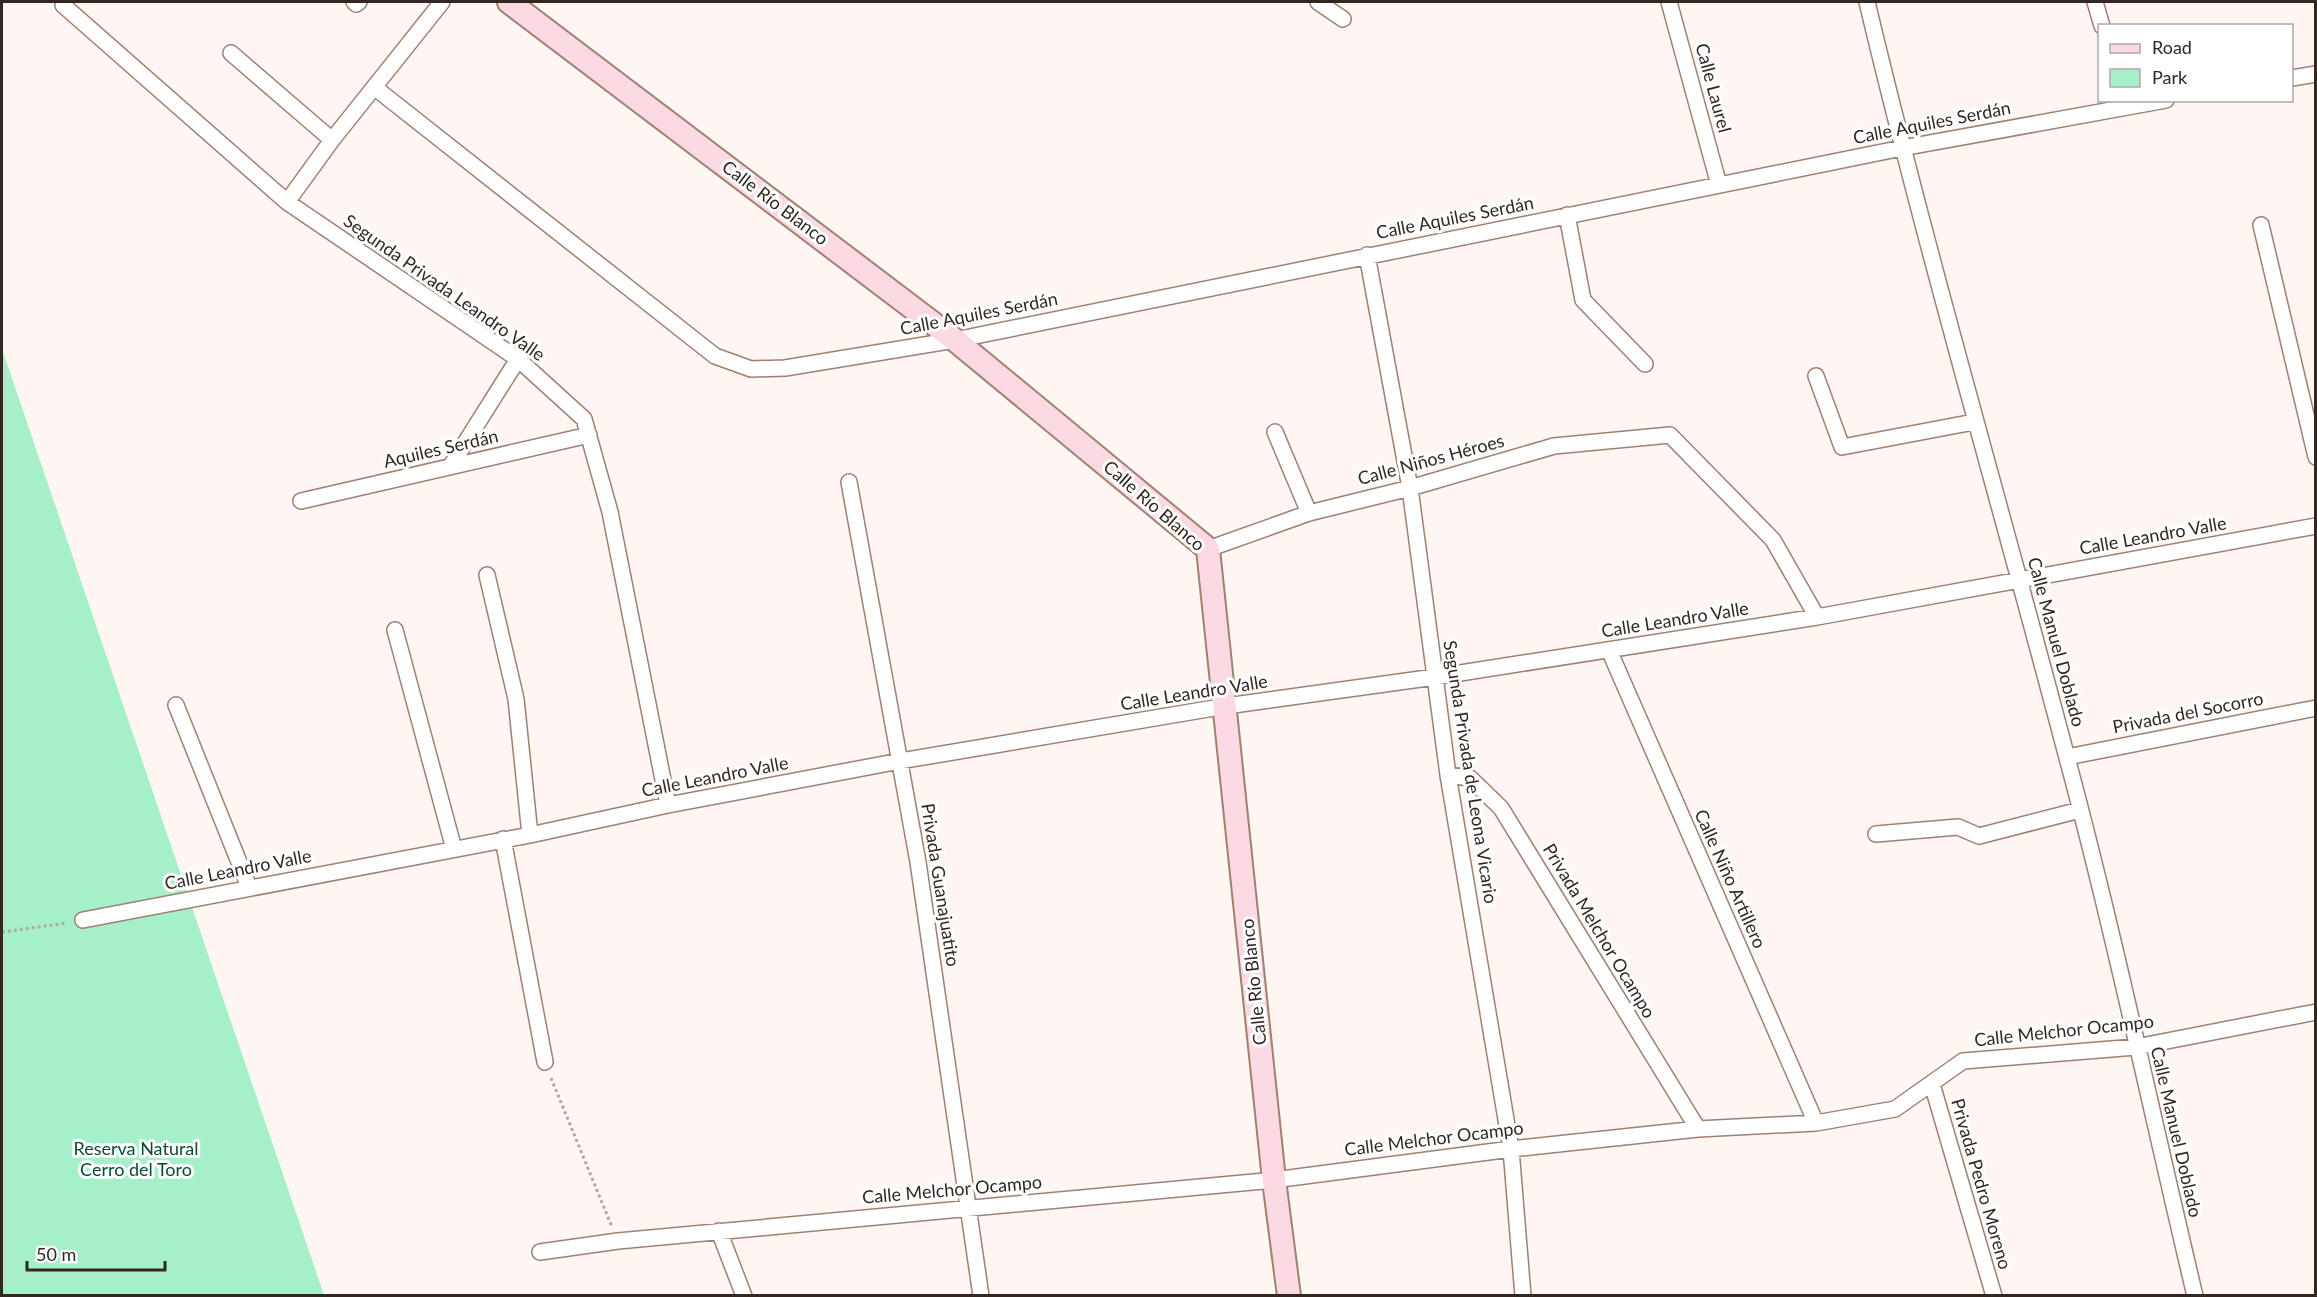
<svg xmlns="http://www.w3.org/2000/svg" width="2317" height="1297" font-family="Lato,sans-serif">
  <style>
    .green { fill: #a5f0c8 }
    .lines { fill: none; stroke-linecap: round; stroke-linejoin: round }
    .street-casing { stroke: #a08071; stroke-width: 18 }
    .secondary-casing { stroke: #a08071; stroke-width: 26 }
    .path { stroke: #b1a8a3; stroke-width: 3; stroke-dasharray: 3 3; stroke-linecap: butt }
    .street { stroke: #fff; stroke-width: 15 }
    .secondary { stroke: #fad9e2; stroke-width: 22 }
    .labels { text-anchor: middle; stroke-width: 6; stroke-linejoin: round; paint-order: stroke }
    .street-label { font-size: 18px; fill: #342721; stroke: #fff }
    .park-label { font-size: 18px; fill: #084b30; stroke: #fff }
  </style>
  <rect width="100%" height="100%" fill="#fdf6f2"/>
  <!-- green -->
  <path class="green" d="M 2,349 L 324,1295 L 2,1295 Z"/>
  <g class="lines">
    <!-- street casing -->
    <g class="street-casing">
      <path id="street" d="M 354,2 L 356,4 L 359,2
        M 1318,2 L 1343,19
        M 1669,2 L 1719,185
        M 1867,2 C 1927,254 2000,503 2066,754 C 2114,932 2152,1115 2195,1296
        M 2095,2 L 2102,26
        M 63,5 L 287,202 L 518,359 L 584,419 L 610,512 L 668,805
        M 231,53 L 332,140
        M 2292,78 L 2316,74
        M 374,87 L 715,356 L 751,369 L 785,368 L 955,340 L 1902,148 L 2166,100
        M 287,202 L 332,140 L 442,2
        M 1567,215 L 1583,300 L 1645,364
        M 2261,225 L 2316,457
        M 1367,255 L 1410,488 L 1448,775 L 1511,1149 L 1523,1296
        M 1816,376 L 1842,447 L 1974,422
        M 1275,432 L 1309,513
        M 450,467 L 518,359
        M 849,482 L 918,862 L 981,1296
        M 301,501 L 589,435
        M 1208,549 L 1309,513 L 1410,488 L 1554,446 L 1670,435 L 1773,540 L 1817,617
        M 487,575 L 516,699 L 530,835
        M 395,630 L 454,849
        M 1609,650 L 1816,1123
        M 176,705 L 249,887
        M 2067,757 L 2316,708
        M 1448,775 L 1470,778 L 1501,808 L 1698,1129
        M 1876,834 L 1958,827 L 1979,836 L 2080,810
        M 503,839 L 545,1062
        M 83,920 L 530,835 L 668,805 L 900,761 L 1226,706 L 1435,677 L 1817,617 L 2316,526
        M 1932,1084 L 1994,1296
        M 719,1231 L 744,1296
        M 540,1252 L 618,1241 L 1274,1180 L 1511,1149 L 1698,1129 L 1816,1123 L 1895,1109 L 1963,1061 L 2136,1047 L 2316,1012"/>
    </g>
    <!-- secondary casing -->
    <g class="secondary-casing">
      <path id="secondary" d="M 509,2 L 955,340 L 1208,549 L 1274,1180 L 1289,1296"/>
    </g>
    <!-- path -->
    <path class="path" d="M 2,932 L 67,923
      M 551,1078 L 612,1227"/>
    <!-- street -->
    <use href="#street" class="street"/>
    <!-- secondary -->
    <use href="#secondary" class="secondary"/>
  </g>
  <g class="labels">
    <!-- street labels -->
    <g class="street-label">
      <text transform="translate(1713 88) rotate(75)" y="6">Calle Laurel</text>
      <text transform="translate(1932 123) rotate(-11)" y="6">Calle Aquiles Serdán</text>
      <text transform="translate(775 203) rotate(37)" y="6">Calle Río Blanco</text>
      <text transform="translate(1455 218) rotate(-11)" y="6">Calle Aquiles Serdán</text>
      <text transform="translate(444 288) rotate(35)" y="6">Segunda Privada Leandro Valle</text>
      <text transform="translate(979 314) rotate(-11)" y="6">Calle Aquiles Serdán</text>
      <text transform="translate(441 449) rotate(-13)" y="6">Aquiles Serdán</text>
      <text transform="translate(1431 460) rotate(-15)" y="6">Calle Niños Héroes</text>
      <text transform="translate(1154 506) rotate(41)" y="6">Calle Río Blanco</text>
      <text transform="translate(2153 536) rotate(-10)" y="6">Calle Leandro Valle</text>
      <text transform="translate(1675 620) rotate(-9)" y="6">Calle Leandro Valle</text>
      <text transform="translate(2056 642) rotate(75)" y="6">Calle Manuel Doblado</text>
      <text transform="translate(1194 693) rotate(-9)" y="6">Calle Leandro Valle</text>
      <text transform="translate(2188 713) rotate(-11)" y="6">Privada del Socorro</text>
      <text transform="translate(1470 772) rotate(81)" y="6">Segunda Privada de Leona Vicario</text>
      <text transform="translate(715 777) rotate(-11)" y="6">Calle Leandro Valle</text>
      <text transform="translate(238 870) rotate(-11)" y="6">Calle Leandro Valle</text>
      <text transform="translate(1730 879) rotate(66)" y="6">Calle Niño Artillero</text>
      <text transform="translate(940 885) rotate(81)" y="6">Privada Guanajuatito</text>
      <text transform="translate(1599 931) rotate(59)" y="6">Privada Melchor Ocampo</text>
      <text transform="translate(1254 982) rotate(-96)" y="6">Calle Río Blanco</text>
      <text transform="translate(2064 1031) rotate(-6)" y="6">Calle Melchor Ocampo</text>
      <text transform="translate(2176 1132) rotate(77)" y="6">Calle Manuel Doblado</text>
      <text transform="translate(1434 1139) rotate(-7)" y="6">Calle Melchor Ocampo</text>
      <text transform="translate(1981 1184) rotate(74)" y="6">Privada Pedro Moreno</text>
      <text transform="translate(952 1190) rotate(-5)" y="6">Calle Melchor Ocampo</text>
    </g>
    <!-- park labels -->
    <g class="park-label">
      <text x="136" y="1155">Reserva Natural<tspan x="136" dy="21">Cerro del Toro</tspan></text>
    </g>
  </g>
  <!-- border -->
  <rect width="2317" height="1297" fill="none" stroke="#342721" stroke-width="6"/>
  <!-- legend -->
  <rect x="2098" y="24" width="195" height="78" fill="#ffffff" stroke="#aea9a6" stroke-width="1.5"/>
  <rect x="2110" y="44" width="30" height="9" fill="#fad9e2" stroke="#aea9a6" stroke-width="1.5"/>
  <text x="2152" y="54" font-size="18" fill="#342721">Road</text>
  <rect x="2110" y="69" width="30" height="18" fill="#a5f0c8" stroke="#aea9a6" stroke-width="1.5"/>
  <text x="2152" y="84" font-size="18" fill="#342721">Park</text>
  <!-- scale -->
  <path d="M27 1261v9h138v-9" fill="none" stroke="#342721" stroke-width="3"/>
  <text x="36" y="1261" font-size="18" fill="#342721" stroke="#ffffff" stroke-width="4.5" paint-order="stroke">50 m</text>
</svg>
